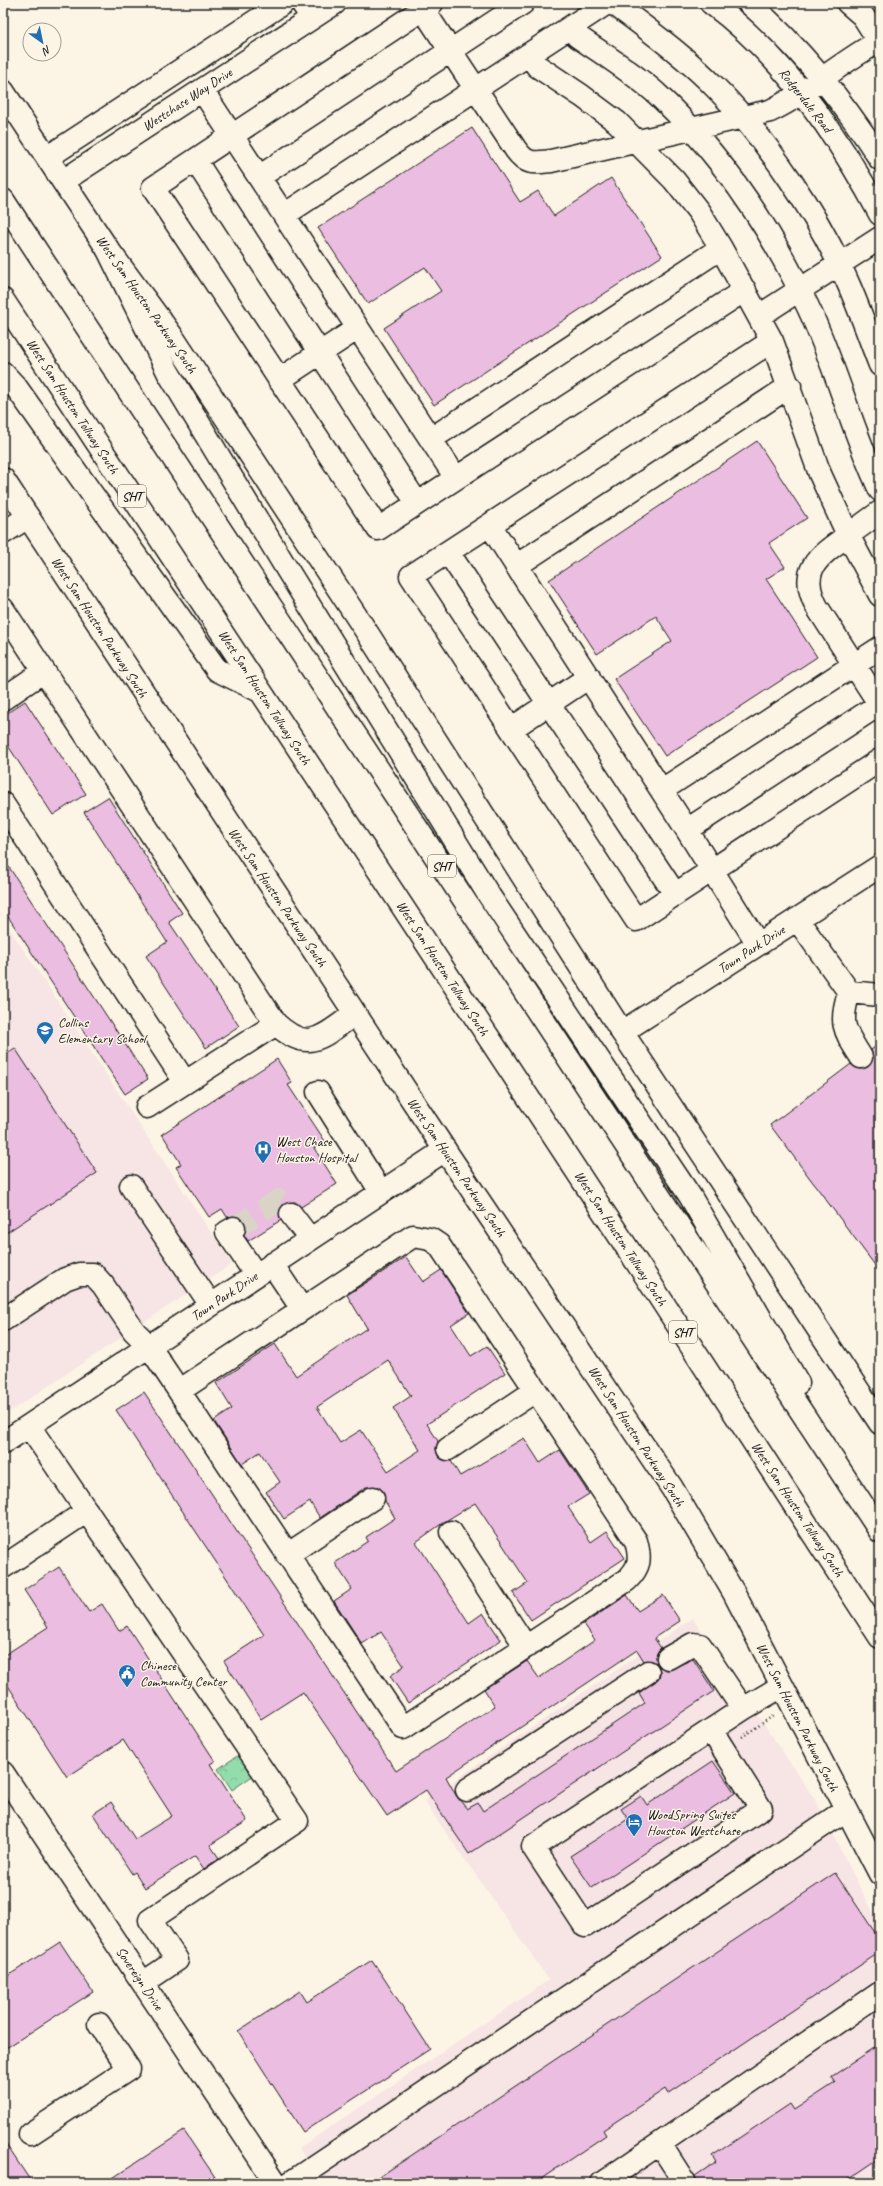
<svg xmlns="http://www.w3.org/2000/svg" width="883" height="2186" font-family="Caveat,sans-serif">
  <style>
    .built { fill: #f7e4e4 }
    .forest { fill: url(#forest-crowns); stroke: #587c64 }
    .building { fill: #ebbde1; stroke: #1c1c1c; fill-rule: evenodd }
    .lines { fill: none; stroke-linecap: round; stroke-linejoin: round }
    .minor-tunnel { stroke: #dad4c7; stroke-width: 22; stroke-dasharray: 22 11; stroke-linecap: butt }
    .minor-casing { stroke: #1c1c1c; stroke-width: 25 }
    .major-casing { stroke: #1c1c1c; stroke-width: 25 }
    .highway-casing { stroke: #1c1c1c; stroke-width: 25 }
    .path { stroke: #1c1c1c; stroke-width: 2.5; stroke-dasharray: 1 3; stroke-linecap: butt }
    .minor { stroke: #fcf5e5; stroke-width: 22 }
    .major { stroke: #fcf5e5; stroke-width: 22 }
    .highway { stroke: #fcf5e5; stroke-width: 22 }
    .labels { text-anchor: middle; stroke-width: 3; stroke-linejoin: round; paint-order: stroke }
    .shield { fill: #fcf5e5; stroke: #5f5d58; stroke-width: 1 }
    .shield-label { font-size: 13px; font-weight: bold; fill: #1c1c1c }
    .street-label { font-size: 14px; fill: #1c1c1c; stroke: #fcf5e5 }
    .poi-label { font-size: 14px; fill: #1c1c1c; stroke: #fcf5e5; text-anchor: start }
  </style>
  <defs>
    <pattern id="forest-crowns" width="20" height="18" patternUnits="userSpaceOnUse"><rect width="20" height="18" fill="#93dcab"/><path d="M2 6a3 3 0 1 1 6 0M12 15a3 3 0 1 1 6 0" fill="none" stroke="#7ebc93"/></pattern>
  </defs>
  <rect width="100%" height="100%" fill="#fcf5e5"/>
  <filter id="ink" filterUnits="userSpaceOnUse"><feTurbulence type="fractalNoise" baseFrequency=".025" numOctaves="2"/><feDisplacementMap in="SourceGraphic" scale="8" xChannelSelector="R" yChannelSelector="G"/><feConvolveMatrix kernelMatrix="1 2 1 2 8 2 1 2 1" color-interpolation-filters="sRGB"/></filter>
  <g filter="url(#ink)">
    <!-- built -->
    <path class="built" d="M 3,919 L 232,1264 L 3,1416 Z
      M 693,1618 L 815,1800 L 880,1926 L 880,2183 L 322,2183 L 299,2148 L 549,1980 L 424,1801 Z"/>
    <!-- forest -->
    <path class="forest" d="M 240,1754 L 254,1775 L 232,1790 L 218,1769 Z"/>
    <!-- building -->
    <path class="building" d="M 472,128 L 520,202 L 538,191 L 554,216 L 611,178 L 662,256 L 434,405 L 384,328 L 441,291 L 425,267 L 368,304 L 318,228 Z
      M 757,441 L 807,518 L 769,543 L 785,567 L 766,579 L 817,657 L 665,756 L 614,679 L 672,641 L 656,616 L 597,654 L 549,580 Z
      M 25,701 L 86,794 L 53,815 L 3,738 L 3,716 Z
      M 108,797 L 182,913 L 169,922 L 239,1026 L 206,1048 L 146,956 L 167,942 L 84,812 Z
      M 3,858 L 148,1079 L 125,1094 L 3,909 Z
      M 880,1043 L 880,1272 L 770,1125 L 851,1064 L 861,1069 L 868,1067 L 873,1057 L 871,1050 Z
      M 15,1048 L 97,1173 L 3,1235 L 3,1056 Z
      M 277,1059 L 292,1083 L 288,1085 L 325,1141 L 314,1148 L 337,1184 L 301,1207 L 295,1202 L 284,1204 L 279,1210 L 281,1220 L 248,1241 L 244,1235 L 246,1228 L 245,1222 L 241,1217 L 234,1216 L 227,1217 L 222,1209 L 209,1217 L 176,1167 L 181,1164 L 162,1134 Z
      M 406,1257 L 423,1282 L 441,1270 L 469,1313 L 451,1325 L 471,1356 L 487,1346 L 505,1373 L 427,1424 L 438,1441 L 436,1449 L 438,1456 L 443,1460 L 451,1461 L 460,1476 L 524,1438 L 540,1463 L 560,1450 L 589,1494 L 568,1507 L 591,1542 L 607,1531 L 625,1558 L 531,1620 L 513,1593 L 528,1583 L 475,1503 L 444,1522 L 416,1542 L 469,1623 L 483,1613 L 501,1640 L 408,1703 L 390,1676 L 404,1666 L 381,1632 L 362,1644 L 334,1601 L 352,1589 L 335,1563 L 368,1541 L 366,1537 L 395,1518 L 385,1501 L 383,1491 L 378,1487 L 366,1487 L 320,1518 L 310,1502 L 284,1519 L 266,1492 L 280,1482 L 260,1452 L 242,1464 L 214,1421 L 232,1409 L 216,1383 L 275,1344 L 296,1376 L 367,1328 L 347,1295 ZM 388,1360 L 411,1396 L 393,1408 L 420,1450 L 388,1471 L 361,1430 L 340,1443 L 317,1407 Z
      M 144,1392 L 396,1771 L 495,1706 L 484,1689 L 527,1661 L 539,1678 L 595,1640 L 584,1624 L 627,1595 L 638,1611 L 663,1595 L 680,1621 L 654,1638 L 661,1648 L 656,1657 L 657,1664 L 653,1661 L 644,1661 L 637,1650 L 446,1777 L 457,1797 L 467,1809 L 478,1803 L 483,1811 L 645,1703 L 639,1693 L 659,1678 L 660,1672 L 659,1666 L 668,1670 L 693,1659 L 714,1691 L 469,1854 L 426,1790 L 387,1816 L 303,1692 L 261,1719 L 224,1661 L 264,1635 L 116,1410 Z
      M 59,1567 L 89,1612 L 102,1604 L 119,1631 L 127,1626 L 215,1761 L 210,1764 L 247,1821 L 210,1845 L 219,1858 L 204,1869 L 195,1856 L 145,1888 L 135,1872 L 132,1874 L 93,1814 L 111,1802 L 135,1839 L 172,1816 L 123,1740 L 67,1777 L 3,1678 L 3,1656 L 48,1627 L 24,1590 Z
      M 713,1761 L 735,1793 L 592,1888 L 570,1856 L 628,1819 L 621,1809 L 641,1796 L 647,1805 Z
      M 835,1873 L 880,1940 L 880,1952 L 668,2094 L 665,2089 L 603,2130 L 606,2135 L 535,2183 L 370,2183 Z
      M 60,1942 L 93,1992 L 3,2050 L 3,1979 Z
      M 372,1960 L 430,2049 L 303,2132 L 238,2031 L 300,1991 L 307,2002 Z
      M 880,2044 L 880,2158 L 843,2183 L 697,2183 L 695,2176 L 716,2162 L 712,2156 L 790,2104 L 794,2110 L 835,2083 L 831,2077 Z
      M 184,2131 L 219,2183 L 105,2183 Z
      M 3,2140 L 32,2183 L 3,2183 Z"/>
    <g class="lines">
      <!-- minor-tunnel -->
      <path class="minor-tunnel" d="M 234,1228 L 279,1200 L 284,1203 L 291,1214"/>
      <!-- minor casing -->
      <g class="minor-casing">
        <path id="minor" d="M 302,3 L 312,18
          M 419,3 L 516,150 C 527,165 534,163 551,161 L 770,111 C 810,92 841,61 880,41
          M 432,3 L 153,188 L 378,529 L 745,290
          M 613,3 C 648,30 685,56 716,88 C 766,138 820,218 848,283 C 860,310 869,337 880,365
          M 711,3 C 784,57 838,135 880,214
          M 749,3 C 800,48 844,102 880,159
          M 848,3 L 863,16 L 879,41
          M 571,27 L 577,36 C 604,55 634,73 658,95 C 722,155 771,229 808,307 C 836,366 852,431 880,490
          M 529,54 L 537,66 L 582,96 L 617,122 L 674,180 L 699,212 L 721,248 L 772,341 L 820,474 L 848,535 L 880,595
          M 202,90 L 456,478
          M 48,157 L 283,3
          M 195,160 L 417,503
          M 259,177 L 523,3
          M 63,181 L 335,3
          M 284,215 L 607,3
          M 759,316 L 880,238
          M 772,341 L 411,576 L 636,920 L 880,760
          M 279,380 L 358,328
          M 431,439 L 721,248
          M 880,512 C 869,520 858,528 847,536 C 819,556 797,570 817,607 L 880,705
          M 490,525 L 687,830 L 758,944
          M 3,533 L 28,517
          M 448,552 L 675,894
          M 516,566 L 790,386
          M 3,609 L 276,1024 C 310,1055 323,1035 355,1014
          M 3,699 L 44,671
          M 511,729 L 589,677
          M 662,790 L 880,648
          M 3,804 L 185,1082
          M 687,830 L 880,704
          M 797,919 L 849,992 L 880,995
          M 849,992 C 839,1024 844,1030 861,1057
          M 622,1032 L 880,866
          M 318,1092 L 381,1192
          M 147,1107 L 276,1024
          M 131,1186 L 211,1305
          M 291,1214 L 310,1239
          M 234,1228 L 227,1232 L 256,1275
          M 413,1236 L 430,1239 L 439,1245 L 636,1541 C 641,1559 640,1567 627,1580 L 403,1728 L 179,1391 Z
          M 272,1264 L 302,1309
          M 3,1320 L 65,1279 L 79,1274 L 93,1274 L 103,1285 L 134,1331 L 149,1346 L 179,1391
          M 29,1426 L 297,1821 L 150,1920 L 177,1960 L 143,1983
          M 3,1443 L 445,1150
          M 448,1449 L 535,1391
          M 451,1532 L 526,1647
          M 287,1555 L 373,1498
          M 3,1567 L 87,1511
          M 668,1658 L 693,1644 L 700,1645 L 743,1709
          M 712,1731 L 761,1809 L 585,1926 L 533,1847 L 743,1709 L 782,1686
          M 3,1773 L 276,2183
          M 467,1790 L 648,1672
          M 30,2134 L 129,2069 L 99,2024
          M 660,2144 L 685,2183
          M 290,2183 L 846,1810
          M 602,2183 L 880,1993"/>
      </g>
      <!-- major casing -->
      <g class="major-casing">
        <path id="major" d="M 3,91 L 107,248 L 172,336 L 368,634 L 622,1032 L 880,1423
          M 3,479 L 445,1150 L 672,1488 L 734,1593 L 880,1874"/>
      </g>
      <!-- highway casing -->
      <g class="highway-casing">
        <path id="highway" d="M 3,200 L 880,1531
          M 107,248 L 168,372 L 288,571 L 490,897 L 690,1196 L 798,1383
          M 3,300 L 645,1275 L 880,1637
          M 3,373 L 16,387 L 217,670 L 260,691"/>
      </g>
      <!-- path -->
      <path class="path" d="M 742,1737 L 773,1716"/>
      <!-- minor -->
      <use href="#minor" class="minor"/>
      <!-- major -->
      <use href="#major" class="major"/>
      <!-- highway -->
      <use href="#highway" class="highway"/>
    </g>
  </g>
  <!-- icons -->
  <defs>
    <g id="school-pin" transform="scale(0.9)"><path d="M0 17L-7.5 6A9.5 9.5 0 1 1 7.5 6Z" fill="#1f6fb2" stroke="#fcf5e5"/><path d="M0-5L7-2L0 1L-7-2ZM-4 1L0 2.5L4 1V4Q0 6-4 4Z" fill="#fff"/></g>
    <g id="hospital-pin" transform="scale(0.9)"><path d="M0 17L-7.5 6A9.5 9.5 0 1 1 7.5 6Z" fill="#1f6fb2" stroke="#fcf5e5"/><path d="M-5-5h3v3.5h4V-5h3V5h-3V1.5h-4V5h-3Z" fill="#fff"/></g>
    <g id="civic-pin" transform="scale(0.9)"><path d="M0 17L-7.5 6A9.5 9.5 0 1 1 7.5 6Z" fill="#1f6fb2" stroke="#fcf5e5"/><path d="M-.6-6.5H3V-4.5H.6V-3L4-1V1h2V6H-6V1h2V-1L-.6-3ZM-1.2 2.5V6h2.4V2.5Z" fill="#fff"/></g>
    <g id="hotel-pin" transform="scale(0.9)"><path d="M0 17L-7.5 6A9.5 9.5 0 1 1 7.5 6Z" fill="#1f6fb2" stroke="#fcf5e5"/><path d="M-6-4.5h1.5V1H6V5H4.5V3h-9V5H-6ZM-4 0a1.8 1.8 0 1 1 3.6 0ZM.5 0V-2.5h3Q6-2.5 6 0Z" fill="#fff"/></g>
  </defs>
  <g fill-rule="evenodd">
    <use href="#school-pin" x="45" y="1030"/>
    <use href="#hospital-pin" x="263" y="1149"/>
    <use href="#civic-pin" x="127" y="1673"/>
    <use href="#hotel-pin" x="634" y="1822"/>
  </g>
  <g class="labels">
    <!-- shield labels -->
    <g class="shield">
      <rect x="118" y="485" width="28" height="22" rx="3"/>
      <rect x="428" y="855" width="28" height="22" rx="3"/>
      <rect x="669" y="1321" width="28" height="22" rx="3"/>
    </g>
    <g class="shield-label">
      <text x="132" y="501">SHT</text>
      <text x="442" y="871">SHT</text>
      <text x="683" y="1337">SHT</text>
    </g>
    <!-- street labels -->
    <g class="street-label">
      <text transform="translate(187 99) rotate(-33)" y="5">Westchase Way Drive</text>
      <text transform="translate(806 100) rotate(52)" y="5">Rodgerdale Road</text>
      <text transform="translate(147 304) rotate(55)" y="5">West Sam Houston Parkway South</text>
      <text transform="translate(73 406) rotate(57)" y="5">West Sam Houston Tollway South</text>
      <text transform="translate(100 627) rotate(57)" y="5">West Sam Houston Parkway South</text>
      <text transform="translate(265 697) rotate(57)" y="5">West Sam Houston Tollway South</text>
      <text transform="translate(278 897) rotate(56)" y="5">West Sam Houston Parkway South</text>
      <text transform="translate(751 949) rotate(-33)" y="5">Town Park Drive</text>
      <text transform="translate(443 968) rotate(57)" y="5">West Sam Houston Tollway South</text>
      <text transform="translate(457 1167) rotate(56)" y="5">West Sam Houston Parkway South</text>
      <text transform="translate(621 1238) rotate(57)" y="5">West Sam Houston Tollway South</text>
      <text transform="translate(224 1296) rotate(-34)" y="5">Town Park Drive</text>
      <text transform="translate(637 1436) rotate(57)" y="5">West Sam Houston Parkway South</text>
      <text transform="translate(798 1509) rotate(57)" y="5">West Sam Houston Tollway South</text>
      <text transform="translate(798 1717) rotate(63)" y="5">West Sam Houston Parkway South</text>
      <text transform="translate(140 1978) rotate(56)" y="5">Sovereign Drive</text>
    </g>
    <!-- poi labels -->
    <g class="poi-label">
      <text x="58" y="1027">Collins<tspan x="58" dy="16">Elementary School</tspan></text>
      <text x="276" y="1146">West Chase<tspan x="276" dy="16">Houston Hospital</tspan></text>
      <text x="140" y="1670">Chinese<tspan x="140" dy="16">Community Center</tspan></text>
      <text x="647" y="1819">WoodSpring Suites<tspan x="647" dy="16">Houston Westchase</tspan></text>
    </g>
  </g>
  <!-- margin -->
  <rect width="883" height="2186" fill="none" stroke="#fcf5e5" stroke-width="16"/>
  <rect x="8" y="8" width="867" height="2170" fill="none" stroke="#1c1c1c" stroke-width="1.5" filter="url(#ink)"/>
  <!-- north arrow -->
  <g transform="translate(42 42) rotate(147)"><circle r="19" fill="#fcf5e5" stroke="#a29e95"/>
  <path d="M0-3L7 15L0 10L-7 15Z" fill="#1f6fb2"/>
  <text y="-6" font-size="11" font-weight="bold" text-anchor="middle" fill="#1c1c1c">N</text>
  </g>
</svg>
